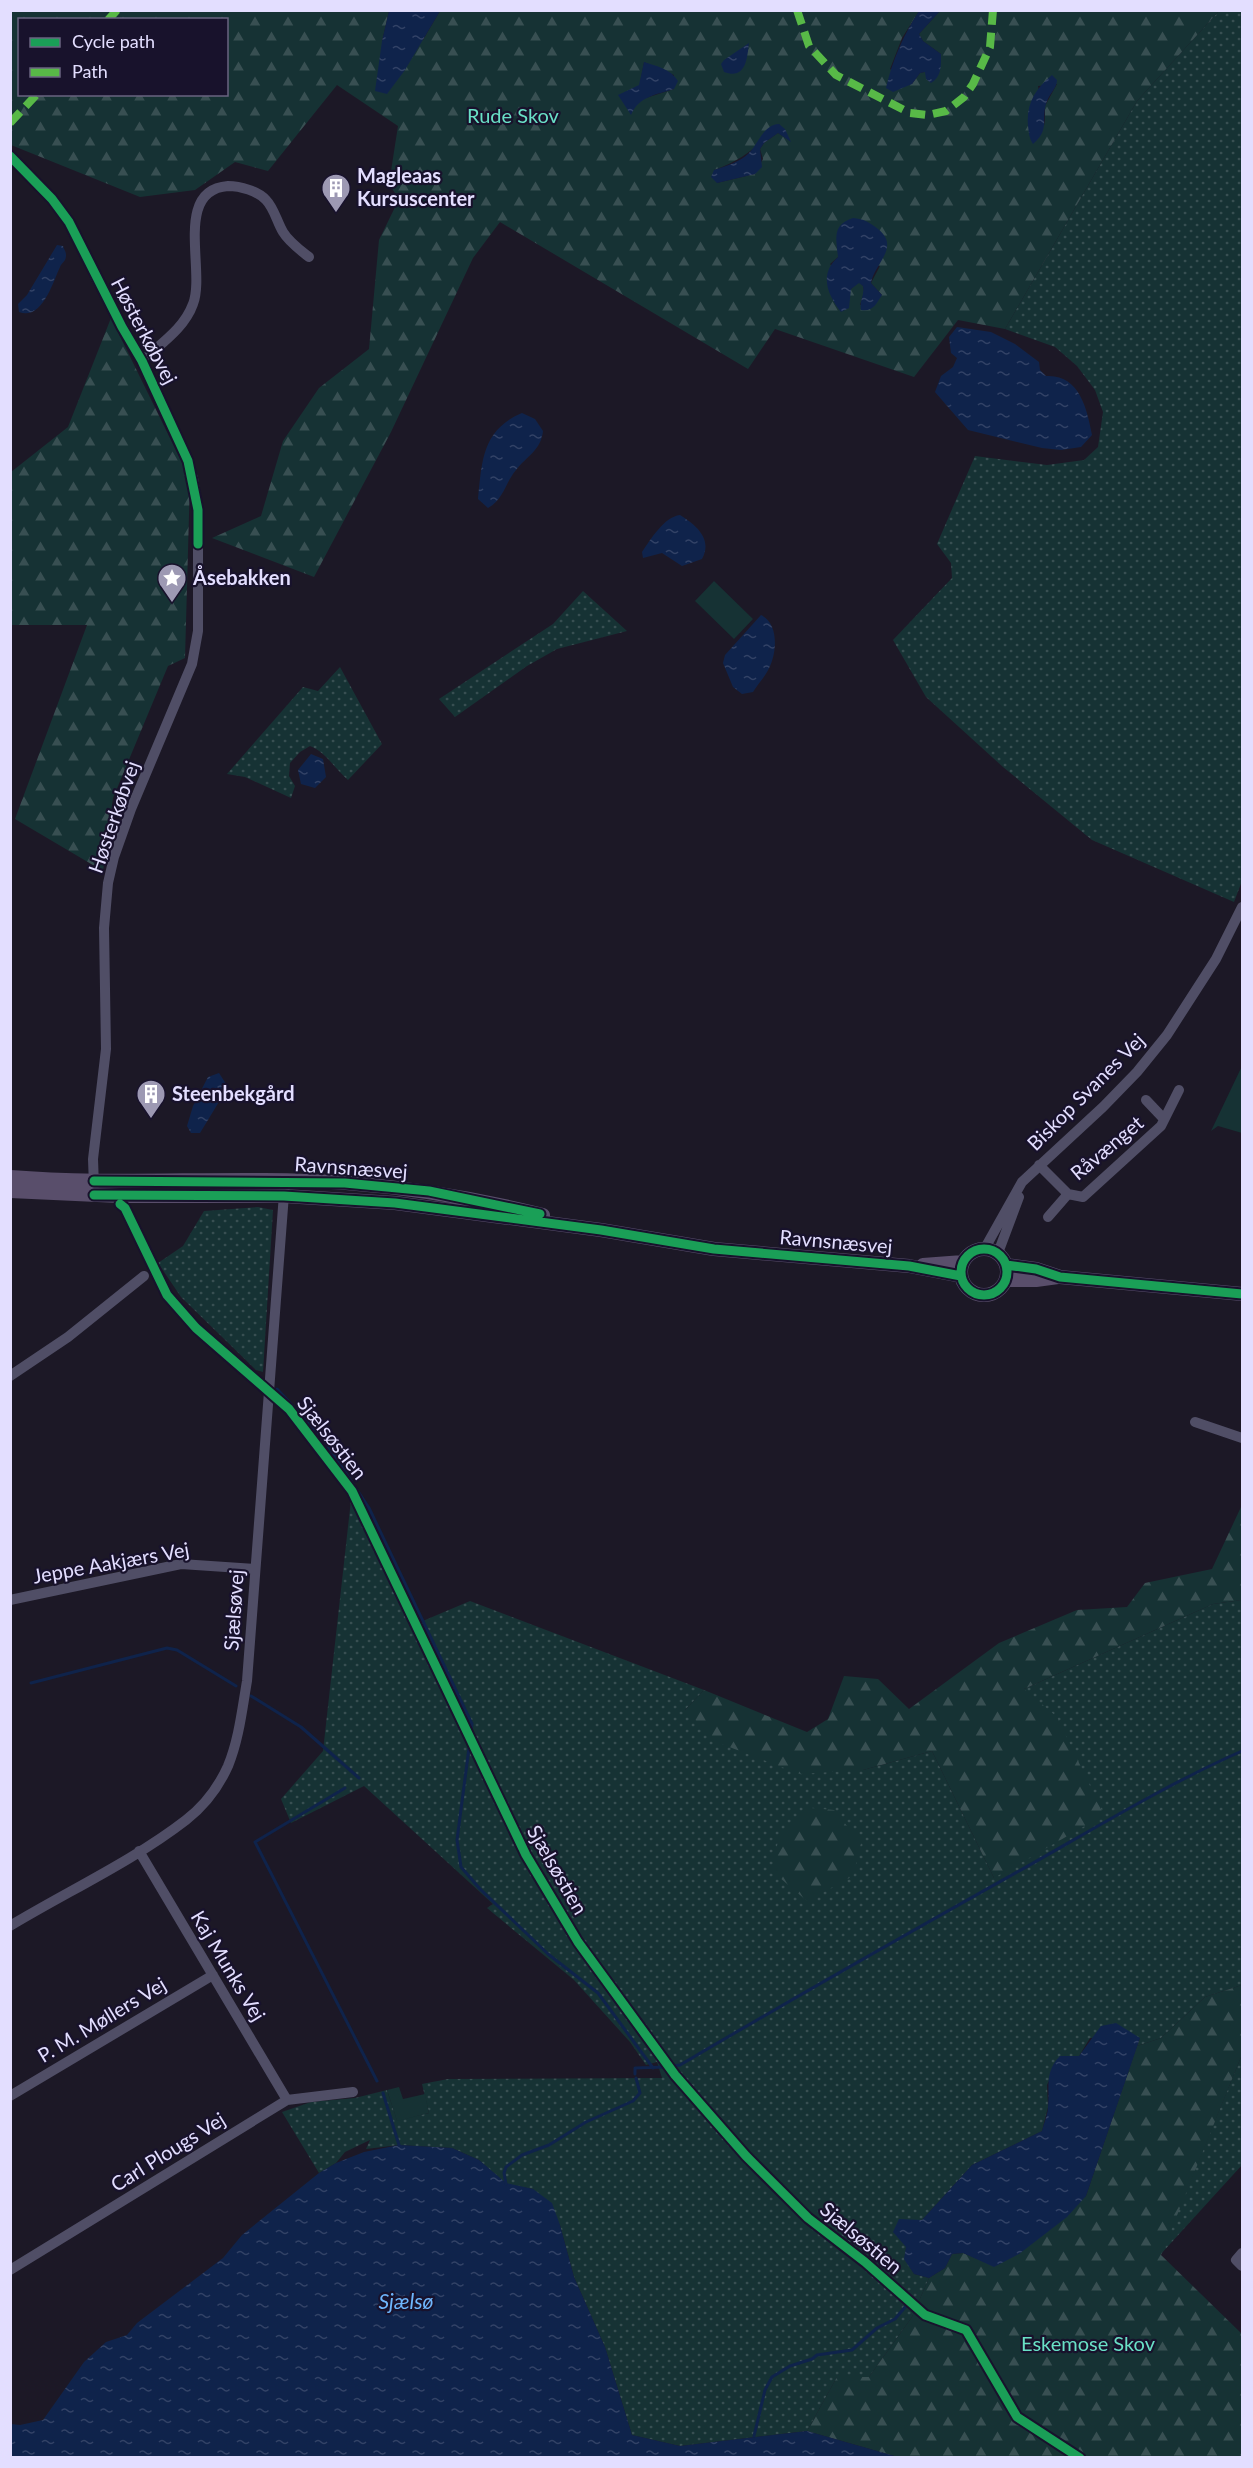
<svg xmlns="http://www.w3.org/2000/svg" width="1253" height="2468" font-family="Lato,sans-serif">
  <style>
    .grass { fill: url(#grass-dots) }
    .forest { fill: url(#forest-firs); fill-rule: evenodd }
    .green { fill: #163234 }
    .water { fill: url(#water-ripples) }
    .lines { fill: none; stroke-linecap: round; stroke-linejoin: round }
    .stream { stroke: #0f234b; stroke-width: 3 }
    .minor { stroke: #504e66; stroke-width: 10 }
    .major { stroke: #594e6b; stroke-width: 14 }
    .quiet { stroke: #58b947; stroke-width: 8; stroke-dasharray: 15 8; stroke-linecap: butt }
    .cycleway-casing { stroke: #18122c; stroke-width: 13 }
    .cycleway { stroke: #1a9f57; stroke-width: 9 }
    .labels { text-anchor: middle; stroke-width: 4.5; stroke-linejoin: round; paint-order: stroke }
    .park-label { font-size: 20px; fill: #69e0c6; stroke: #18122c }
    .poi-label { font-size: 20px; font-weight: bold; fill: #e3deff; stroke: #18122c; text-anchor: start }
    .street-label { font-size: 20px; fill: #e3deff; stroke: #18122c }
    .water-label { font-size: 21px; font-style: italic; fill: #6eb6fd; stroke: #18122c }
  </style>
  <defs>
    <pattern id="grass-dots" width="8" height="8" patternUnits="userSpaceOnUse" patternTransform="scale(1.5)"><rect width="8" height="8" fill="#163234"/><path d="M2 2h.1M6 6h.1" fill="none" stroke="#384f52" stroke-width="1.8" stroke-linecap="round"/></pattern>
    <pattern id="forest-firs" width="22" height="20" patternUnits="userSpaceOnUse" patternTransform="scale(1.5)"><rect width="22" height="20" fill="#163234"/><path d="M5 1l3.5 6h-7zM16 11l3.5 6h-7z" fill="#384f52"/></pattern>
    <pattern id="water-ripples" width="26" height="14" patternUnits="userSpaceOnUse" patternTransform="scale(1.5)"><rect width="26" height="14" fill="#0f234b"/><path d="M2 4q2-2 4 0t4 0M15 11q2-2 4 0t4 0" fill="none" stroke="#324266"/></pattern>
  </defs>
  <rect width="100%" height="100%" fill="#1c1826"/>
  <!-- grass -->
  <path class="grass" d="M 1219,11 L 1242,11 L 1242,881 L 1234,902 L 1092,840 L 1003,767 L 926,697 L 893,640 L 952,578 L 951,563 L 937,544 L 975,456 L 1047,465 L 1084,460 L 1098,447 L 1103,412 L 1095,390 L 1077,366 L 1055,347 L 1005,329 L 1137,101 Z
    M 583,591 L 627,631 L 557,649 L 527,666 L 455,717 L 439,699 L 553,624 Z
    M 340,667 L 382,744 L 348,780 C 335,769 326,752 310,746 L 300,752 L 290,763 L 289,776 L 295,786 L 291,798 L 245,777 L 227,774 L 303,687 L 318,691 Z
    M 258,1207 L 273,1210 L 263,1372 L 256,1370 L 181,1297 L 158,1263 L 183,1246 L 204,1211 Z
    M 351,1500 L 411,1626 L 470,1601 L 704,1690 L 685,1710 L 863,1770 L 932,1751 L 994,1878 L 1024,1689 L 1213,1604 L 1242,1600 L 1242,1985 L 1205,1997 L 1161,2038 L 1137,2046 L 1140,2038 L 1090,2038 L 1079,2056 L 1060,2056 L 1047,2085 L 1048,2107 L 1042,2131 L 972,2165 L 922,2220 L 906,2247 L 905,2259 L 914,2274 L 929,2278 L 912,2317 L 869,2377 L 837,2377 L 807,2431 L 680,2446 L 632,2435 L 605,2347 L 574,2277 L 560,2225 L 533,2189 L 506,2184 L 479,2160 L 452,2148 L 399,2145 L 366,2149 L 370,2140 L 345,2152 L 336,2163 L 319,2173 L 282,2112 L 311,2102 L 355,2098 L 387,2090 L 397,2120 L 429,2113 L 422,2084 L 448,2079 L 662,2078 L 657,2062 L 646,2065 L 630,2042 L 574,1980 L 487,1908 L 493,1904 L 364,1786 L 291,1823 L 281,1799 L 323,1751 Z
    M 1242,2049 L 1242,2165 L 1160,2255 L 1241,2057 Z"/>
  <!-- forest -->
  <path class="forest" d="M 10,11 L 389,11 L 382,41 L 423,40 L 440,11 L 919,11 L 902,38 L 890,69 L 912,84 L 920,73 L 925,72 L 941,54 L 923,41 L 919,34 L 940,11 L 1219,11 L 1137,101 L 1005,329 L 958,320 L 914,377 L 775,329 L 748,369 L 500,222 L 473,258 L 391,432 L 314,577 L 212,538 L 261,516 L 283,441 L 319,388 L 369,349 L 379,240 L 399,199 L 389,184 L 398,126 L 337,85 L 268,171 L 235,162 L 195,190 L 140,197 L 11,145 ZM 20,20 L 226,20 L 226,94 L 20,94 ZM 644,62 L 674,75 L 674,89 L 643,99 L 636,104 ZM 1057,84 L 1045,106 L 1045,126 L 1038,86 ZM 779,124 L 790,141 L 778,133 L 764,143 L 760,149 L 763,159 L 755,174 L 717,183 L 714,170 C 744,160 757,146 779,124 ZM 838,257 L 880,266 L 871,283 L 882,295 L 860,305 L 864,292 L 863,286 L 859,282 L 851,289 L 830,264 Z
    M 111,318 L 190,479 L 185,658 L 168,666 L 113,798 L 103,871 L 15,819 L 87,625 L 11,625 L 11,472 L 68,427 Z
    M 1241,1507 L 1242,1600 L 1213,1604 L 1024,1689 L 1057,1717 L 1104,1815 L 994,1878 L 932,1751 L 863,1770 L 800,1774 L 719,1743 L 685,1710 L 704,1690 L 807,1732 L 828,1719 L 844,1676 L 878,1679 L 909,1709 L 999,1643 L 1077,1610 L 1127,1607 L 1145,1583 L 1212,1569 Z
    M 811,1808 L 834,1810 L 861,1843 L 853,1876 L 807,1901 L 772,1871 L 779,1836 Z
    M 1242,1985 L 1241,2057 L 1161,2255 L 1242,2334 L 1242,2457 L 898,2457 L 807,2431 L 837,2377 L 869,2377 L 912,2317 L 929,2278 L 945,2268 L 952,2254 L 963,2253 L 994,2266 L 1086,2196 L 1137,2046 L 1161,2038 L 1205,1997 Z"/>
  <!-- green -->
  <path class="green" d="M 714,581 L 753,619 L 734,639 L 695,601 Z
    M 1242,1066 L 1242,1133 L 1218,1126 L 1211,1131 Z
    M 399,2087 L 403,2099 L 425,2094 L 429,2113 L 397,2121 L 387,2090 Z"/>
  <!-- water -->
  <path class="water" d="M 389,11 L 440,11 L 405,70 L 387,94 L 375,91 L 382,41 Z
    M 919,11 L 940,11 L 919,34 L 923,41 L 941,54 C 941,65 942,77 931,83 L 926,79 L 925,72 L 920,73 L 912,84 L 893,92 L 886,88 C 892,61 904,34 919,11 Z
    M 749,43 C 747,59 746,80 724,72 L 721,64 L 724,60 Z
    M 644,62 C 656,66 671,69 678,81 L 674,89 C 656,95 639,96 631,115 L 618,95 L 639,85 Z
    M 1052,75 L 1057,80 C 1057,88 1050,93 1047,101 C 1040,119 1051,129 1033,144 C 1029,138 1029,133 1028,126 C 1026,104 1035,89 1052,75 Z
    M 779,124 L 785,129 L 791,142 L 778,133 L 764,143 L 760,149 L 762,167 L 755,174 L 717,183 L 711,177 L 714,170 C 726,166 740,162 749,153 C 759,143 763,125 779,124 Z
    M 853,218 C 864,219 869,222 878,229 C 901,247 874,264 871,283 L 882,295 C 876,304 873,312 861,310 C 859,301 865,295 863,286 L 859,283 L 851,289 L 849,308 L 841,312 C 827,294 819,274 838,257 C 836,238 832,225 853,218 Z
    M 57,245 L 63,246 C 64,250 66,251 66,255 C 66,262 62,262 60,267 C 53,282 42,321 19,312 L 18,304 L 27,295 Z
    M 957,327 L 991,332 L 1015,344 L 1039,362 L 1040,370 L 1046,376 C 1079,374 1087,408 1092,435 L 1081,447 L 1061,450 L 1042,448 L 968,430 L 935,392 L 941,376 L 953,367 L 957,358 L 951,353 L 949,337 Z
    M 522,413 L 535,419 L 543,431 C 541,450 527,456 516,470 C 505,483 504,499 488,508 L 478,499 C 482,461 482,430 522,413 Z
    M 680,515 C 696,525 713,539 702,559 L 682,566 L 662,553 L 643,558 L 642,552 C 651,539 664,517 680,515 Z
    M 761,615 C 780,624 777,656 767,672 C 763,679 757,685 753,692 L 742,694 L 733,687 L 723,663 L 725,655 Z
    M 311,754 L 323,759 L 326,777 L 315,788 L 301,784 L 298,770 Z
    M 219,1073 L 228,1087 L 200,1133 L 191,1133 L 187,1126 L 193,1106 L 208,1077 Z
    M 1116,2023 L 1140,2038 L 1086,2196 L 1067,2217 L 1019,2254 L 994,2267 L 963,2253 L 952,2254 L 945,2268 L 929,2278 L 914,2274 L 904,2259 L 906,2247 L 893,2232 L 899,2219 L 922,2220 L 972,2165 L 1042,2131 C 1044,2123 1048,2114 1048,2107 C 1050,2087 1044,2072 1060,2056 L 1079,2056 L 1101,2026 Z
    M 399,2145 L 452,2148 L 479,2160 L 506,2183 L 533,2189 L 552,2203 L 560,2225 L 574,2277 L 605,2347 L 632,2435 L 680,2446 L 807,2431 L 898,2457 L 11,2457 L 11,2424 L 20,2425 L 43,2420 L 84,2362 L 106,2342 L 127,2335 L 137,2323 L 223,2258 L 242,2235 L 319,2173 L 336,2163 L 364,2152 Z"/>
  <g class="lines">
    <!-- stream -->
    <path class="stream" d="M 277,1389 L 322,1437 L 369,1508 L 472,1724 L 470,1738
      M 31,1683 L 167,1648 L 177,1650 L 236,1686
      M 251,1696 L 301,1727 L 359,1778
      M 469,1748 L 457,1840 L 461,1867 L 480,1889 L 548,1954 L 598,1993 L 653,2068
      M 345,1788 L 255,1842 L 377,2081
      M 672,2066 L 680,2065 C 792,1999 905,1935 1019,1871 C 1092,1830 1165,1785 1242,1751
      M 635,2074 L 635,2068 L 665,2067
      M 383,2093 L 399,2145
      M 506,2184 L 504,2173 L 506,2167 L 522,2155 L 549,2145 L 586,2122 L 633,2101 L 640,2093 L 636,2078
      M 754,2436 L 765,2390 L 772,2377 L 790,2366 L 812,2359 L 817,2355 L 852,2350 L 877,2328 L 895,2319 L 906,2306"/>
    <!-- minor -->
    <path class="minor" d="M 10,156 L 52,199 L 69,222 L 84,250 L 96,278 L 142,361 L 182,446 L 193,478 L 198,510 L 198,631 L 192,664 L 131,809 L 114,857 L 108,883 L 104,928 L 106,1049 L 93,1159 L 94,1186
      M 142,361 C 160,344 184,329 193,304 C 206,271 173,190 228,186 C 240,186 258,191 266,200 C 274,208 277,222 283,232 C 289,242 300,250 309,257
      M 1146,1100 L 1164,1119
      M 1039,1165 L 1068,1194 L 1083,1197 L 1161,1126 L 1179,1090
      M 1048,1217 L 1068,1194
      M 985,1248 L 1022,1182 L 1103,1107 L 1137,1072 L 1167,1035 L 1216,959 L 1242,907
      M 998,1253 L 1019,1197
      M 10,1376 L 68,1337 L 144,1276
      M 1195,1422 L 1242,1438
      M 10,1600 L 181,1564 L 255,1569
      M 139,1851 L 287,2100
      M 10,1926 C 68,1891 133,1861 186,1820 C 204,1806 219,1786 228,1766 C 239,1739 242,1710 247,1681 L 285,1181
      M 10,2096 L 213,1975
      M 1242,2253 L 1236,2260 L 1242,2266
      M 10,2270 L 287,2100 L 353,2092"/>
    <!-- major -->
    <path class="major" d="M 10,1177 C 122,1186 235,1175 346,1183 C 413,1188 479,1199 543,1215
      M 10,1191 L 119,1196 L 284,1196 L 395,1203 L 601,1230 L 714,1249 L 909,1266 L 961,1276
      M961 1272a23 23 0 1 1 46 0a23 23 0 1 1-46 0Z
      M 923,1265 L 963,1262
      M 1006,1265 L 1036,1269 L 1060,1277 L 1242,1294
      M 1006,1280 L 1036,1280 L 1058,1277"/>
    <!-- quiet -->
    <path class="quiet" d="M 797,10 L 809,46 L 836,75 L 910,113 L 928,115 L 946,111 L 964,97 L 973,84 L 990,47 L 993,10
      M 108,20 L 117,10
      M 10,123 L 37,94"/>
    <!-- cycleway casing -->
    <g class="cycleway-casing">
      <path id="cycleway" d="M 10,156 L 52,199 L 69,222 L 122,327 L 142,361 L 188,461 L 198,510 L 198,544
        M 94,1181 L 345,1183 L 429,1191 L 540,1214
        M 94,1195 L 284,1196 L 395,1203 L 601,1230 L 714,1249 L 909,1266 L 961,1276
        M 120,1204 L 125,1208 L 167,1295 L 196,1328 L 289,1409 L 352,1491 L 526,1855 L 578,1942 L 675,2075 L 746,2156 L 808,2218 L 865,2262 L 925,2315 L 966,2330 L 1017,2417 L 1080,2458
        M961 1272a23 23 0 1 1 46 0a23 23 0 1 1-46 0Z
        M 1006,1265 L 1036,1269 L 1060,1277 L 1242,1294"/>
    </g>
    <!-- cycleway -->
    <use href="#cycleway" class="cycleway"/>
  </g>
  <!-- icons -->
  <defs>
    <g id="building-pin" transform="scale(1.5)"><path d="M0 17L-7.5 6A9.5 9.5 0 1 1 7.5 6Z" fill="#9d99b3" stroke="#18122c"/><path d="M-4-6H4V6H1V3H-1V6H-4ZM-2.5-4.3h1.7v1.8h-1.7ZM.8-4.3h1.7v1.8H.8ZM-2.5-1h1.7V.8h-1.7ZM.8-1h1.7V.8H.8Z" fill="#fff"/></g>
    <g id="sight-pin" transform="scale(1.5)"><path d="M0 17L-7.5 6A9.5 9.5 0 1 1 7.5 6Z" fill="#9d99b3" stroke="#18122c"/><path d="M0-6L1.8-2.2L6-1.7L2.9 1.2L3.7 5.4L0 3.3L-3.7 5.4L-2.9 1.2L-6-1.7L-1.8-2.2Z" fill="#fff"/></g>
  </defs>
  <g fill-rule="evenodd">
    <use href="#building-pin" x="336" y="188"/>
    <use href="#sight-pin" x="172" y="578"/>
    <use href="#building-pin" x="151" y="1094"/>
  </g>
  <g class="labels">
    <!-- park labels -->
    <g class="park-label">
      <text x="513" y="123">Rude Skov</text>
      <text x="1088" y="2351">Eskemose Skov</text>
    </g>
    <!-- poi labels -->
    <g class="poi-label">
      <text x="357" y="183">Magleaas<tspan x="357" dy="23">Kursuscenter</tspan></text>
      <text x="193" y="585">Åsebakken</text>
      <text x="172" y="1101">Steenbekgård</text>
    </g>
    <!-- street labels -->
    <g class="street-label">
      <text transform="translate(144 331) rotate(62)" y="7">Høsterkøbvej</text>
      <text transform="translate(114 817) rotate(-71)" y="7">Høsterkøbvej</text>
      <text transform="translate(1086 1092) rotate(-45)" y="7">Biskop Svanes Vej</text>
      <text transform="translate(1107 1148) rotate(-40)" y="7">Råvænget</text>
      <text transform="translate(351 1168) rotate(4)" y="7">Ravnsnæsvej</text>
      <text transform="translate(836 1242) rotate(5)" y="7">Ravnsnæsvej</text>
      <text transform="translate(332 1438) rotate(52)" y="7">Sjælsøstien</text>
      <text transform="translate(111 1563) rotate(-10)" y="7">Jeppe Aakjærs Vej</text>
      <text transform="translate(234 1610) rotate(-86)" y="7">Sjælsøvej</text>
      <text transform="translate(557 1870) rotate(60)" y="7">Sjælsøstien</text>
      <text transform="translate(228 1966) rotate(59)" y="7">Kaj Munks Vej</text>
      <text transform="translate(102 2020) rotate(-31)" y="7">P. M. Møllers Vej</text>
      <text transform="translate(168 2152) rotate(-32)" y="7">Carl Plougs Vej</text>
      <text transform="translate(861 2238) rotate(40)" y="7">Sjælsøstien</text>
    </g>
    <!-- water labels -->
    <g class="water-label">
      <text x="406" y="2309">Sjælsø</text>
    </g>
  </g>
  <!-- border -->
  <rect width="1253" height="2468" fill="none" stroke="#e3deff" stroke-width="24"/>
  <!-- legend -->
  <rect x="18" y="18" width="210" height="78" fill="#18122c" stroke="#696480" stroke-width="1.5"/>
  <rect x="30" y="38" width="30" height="9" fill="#1a9f57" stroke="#696480" stroke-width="1.5"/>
  <text x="72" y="48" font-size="18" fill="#e3deff">Cycle path</text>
  <rect x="30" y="68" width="30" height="9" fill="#58b947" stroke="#696480" stroke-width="1.5"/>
  <text x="72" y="78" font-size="18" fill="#e3deff">Path</text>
</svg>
